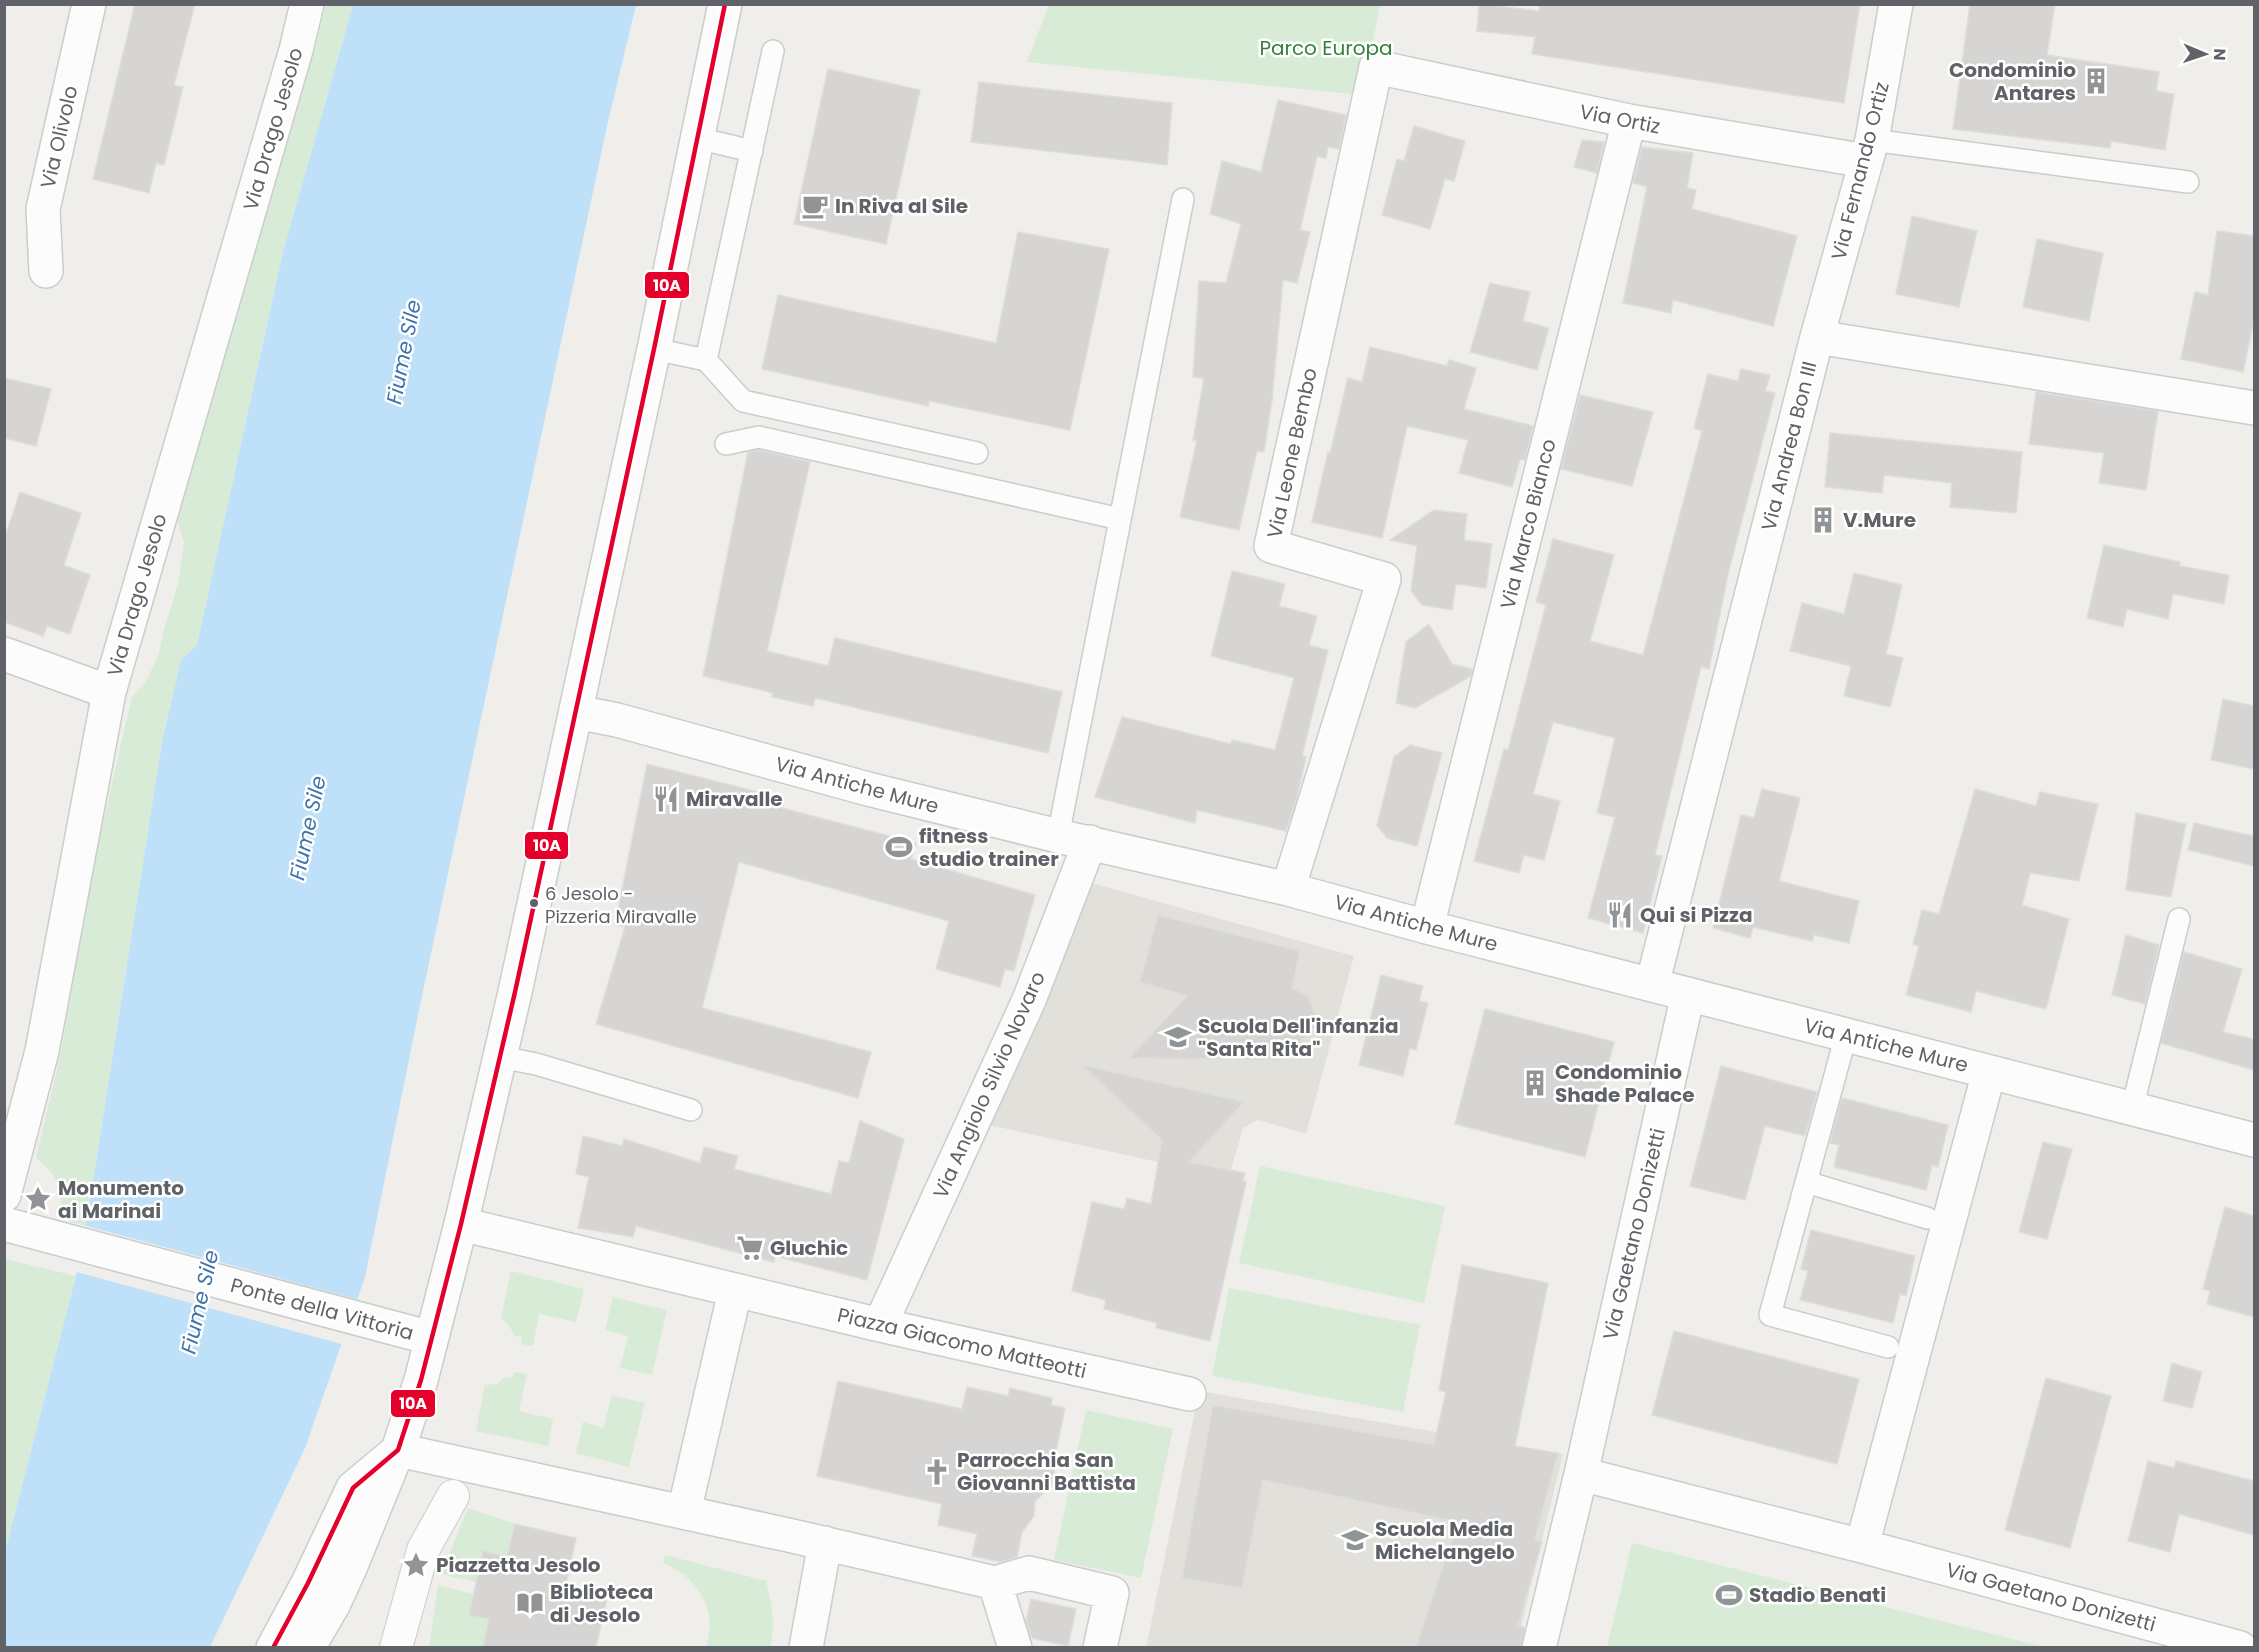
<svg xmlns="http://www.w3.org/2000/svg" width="2259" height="1652" font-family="Poppins,sans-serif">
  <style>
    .education { fill: #e2e0da }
    .green { fill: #d8ebd6 }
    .water { fill: #bfe0f9 }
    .pier { fill: #efeeea }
    .building { fill: #d6d5d3; stroke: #deddd9; stroke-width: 1.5 }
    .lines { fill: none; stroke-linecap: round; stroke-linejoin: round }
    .service-casing { stroke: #cbcccc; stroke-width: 24 }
    .pedestrian-casing { stroke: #cbcccc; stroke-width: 34 }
    .minor-casing { stroke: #cbcccc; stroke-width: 36 }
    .tertiary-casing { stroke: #cbcccc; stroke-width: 36 }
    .service { stroke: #fdfcfc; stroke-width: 21 }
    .pedestrian { stroke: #fdfcfc; stroke-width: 32 }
    .minor { stroke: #fdfcfc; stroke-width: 33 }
    .tertiary { stroke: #fdfcfc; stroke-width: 33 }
    .bus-1-casing { stroke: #fff; stroke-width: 9 }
    .bus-1 { stroke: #e4002b; stroke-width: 4.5 }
    .bus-dot { fill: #5f6368; stroke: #fff; stroke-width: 2 }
    .labels { text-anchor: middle; stroke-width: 5; stroke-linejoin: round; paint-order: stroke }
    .bus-label { font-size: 18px; fill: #5f6368; stroke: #fff; text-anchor: start }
    .park-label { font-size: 20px; fill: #348238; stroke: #fff }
    .poi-label { font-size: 20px; font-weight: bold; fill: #5f6368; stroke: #fff; text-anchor: start }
    .street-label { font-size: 20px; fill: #5f6368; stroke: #fff }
    .water-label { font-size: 21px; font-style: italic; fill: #4174aa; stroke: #fff }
    .line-badge { stroke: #fff; stroke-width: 2 }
    .badge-label { font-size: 16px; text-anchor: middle; font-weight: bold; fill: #fff }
  </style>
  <rect width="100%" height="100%" fill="#efeeea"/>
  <!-- education -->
  <path class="education" d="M 1088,882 L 1354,956 L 1306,1134 L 1258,1120 L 1243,1128 L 1231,1170 L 1187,1168 L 1158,1162 L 989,1125 Z
    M 1199,1391 L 1563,1454 L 1516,1647 L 1146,1648 Z"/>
  <!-- green -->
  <path class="green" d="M 326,5 L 353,5 L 283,252 L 197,645 L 181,660 L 162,742 L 86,1226 L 58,1218 C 65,1189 58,1176 36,1158 L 61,1052 L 92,872 L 132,696 L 146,682 L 159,653 L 164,629 L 178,584 L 184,543 L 177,518 L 314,53 Z
    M 1049,5 L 1380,5 L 1362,95 L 1027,62 Z
    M 1260,1166 L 1445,1206 L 1424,1303 L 1239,1263 Z
    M 5,1259 L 76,1276 L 5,1552 Z
    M 511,1271 L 584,1289 L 576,1322 L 539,1314 L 533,1346 L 521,1344 L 522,1337 L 515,1336 L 508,1324 L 501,1318 Z
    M 1229,1288 L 1420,1325 L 1403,1412 L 1212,1376 Z
    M 613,1297 L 667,1310 L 652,1375 L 620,1368 L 628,1336 L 605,1330 Z
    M 514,1372 L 527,1374 L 519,1411 L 553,1419 L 548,1446 L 476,1431 L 485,1385 L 497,1384 L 505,1377 L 512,1378 Z
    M 612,1396 L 645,1403 L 629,1467 L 576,1453 L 583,1422 L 603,1428 Z
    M 1086,1410 L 1173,1429 L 1141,1578 L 1054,1560 Z
    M 468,1508 L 515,1524 L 507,1557 L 483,1551 L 476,1582 L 441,1574 Z
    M 1632,1543 L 2044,1647 L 1607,1647 Z
    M 665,1555 L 766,1581 C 772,1604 776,1624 770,1647 L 706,1647 C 718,1610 698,1577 663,1563 Z
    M 438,1585 L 474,1594 L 469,1615 L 489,1619 L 483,1647 L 429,1648 Z"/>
  <!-- water -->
  <path class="water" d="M 353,5 L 636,5 L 607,126 L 419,1010 L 365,1277 L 305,1448 L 210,1647 L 5,1648 L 5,1552 L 76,1276 L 86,1226 L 162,742 L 181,660 L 197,645 L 283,252 Z"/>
  <!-- pier -->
  <path class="pier" d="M 83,1225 L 360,1300 L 345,1345 L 73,1271 Z"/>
  <!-- building -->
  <path class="building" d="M 135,4 L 195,4 L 174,85 L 183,87 L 164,165 L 156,163 L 149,193 L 93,179 Z
    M 1479,4 L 1539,11 L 1540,4 L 1860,4 L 1844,103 L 1532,54 L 1535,37 L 1477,31 Z
    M 1970,4 L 2055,4 L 2047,55 L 2159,72 L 2156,91 L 2174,94 L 2165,150 L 2111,141 L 2110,148 L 1953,129 Z
    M 828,69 L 920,90 L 886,244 L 794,224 Z
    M 979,82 L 1172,103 L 1167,165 L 971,142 Z
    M 1278,100 L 1346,115 L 1339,149 L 1328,147 L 1326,158 L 1317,156 L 1300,230 L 1310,232 L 1297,283 L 1283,280 L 1272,400 L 1264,452 L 1257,451 L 1239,530 L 1180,517 L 1197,440 L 1193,440 L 1204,378 L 1193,377 L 1199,281 L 1226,283 L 1241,224 L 1210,214 L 1222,161 L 1261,172 Z
    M 1414,126 L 1465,141 L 1454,181 L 1445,179 L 1430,229 L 1382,215 L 1397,159 L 1404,161 Z
    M 1582,140 L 1604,142 L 1597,173 L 1574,167 Z
    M 1642,147 L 1693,153 L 1687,188 L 1696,190 L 1692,209 L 1797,236 L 1773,326 L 1673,300 L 1671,313 L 1623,303 L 1647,187 L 1633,183 Z
    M 1912,216 L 1977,231 L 1959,307 L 1896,294 Z
    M 2217,231 L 2254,236 L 2254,319 L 2243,372 L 2181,359 L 2195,292 L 2208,295 Z
    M 1018,232 L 1109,249 L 1070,430 L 929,401 L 928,406 L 762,369 L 778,295 L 996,343 Z
    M 2037,239 L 2103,253 L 2089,321 L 2023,307 Z
    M 1490,283 L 1530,292 L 1523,321 L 1549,328 L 1537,370 L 1470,352 Z
    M 1370,347 L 1447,366 L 1449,360 L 1476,368 L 1464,409 L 1533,426 L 1525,460 L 1520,459 L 1512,487 L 1459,473 L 1468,440 L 1407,426 L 1382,538 L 1312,522 L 1328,452 L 1330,453 L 1348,378 L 1362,382 Z
    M 1741,369 L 1770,375 L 1765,391 L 1775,393 L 1728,574 L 1709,669 L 1701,667 L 1655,855 L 1662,856 L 1643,933 L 1588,918 L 1615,817 L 1597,813 L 1615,738 L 1553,722 L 1533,794 L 1560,801 L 1544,860 L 1524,855 L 1519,873 L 1474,861 L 1504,749 L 1508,750 L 1546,605 L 1536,602 L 1553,539 L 1614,555 L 1590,641 L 1643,655 L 1702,431 L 1694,428 L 1708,374 L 1738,381 Z
    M 4,378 L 51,389 L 36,446 L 4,438 Z
    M 2036,392 L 2158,411 L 2146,490 L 2099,483 L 2104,453 L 2029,444 Z
    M 1580,395 L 1653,412 L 1632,486 L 1561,469 Z
    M 1830,433 L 2022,452 L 2016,513 L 1950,507 L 1952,483 L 1884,475 L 1882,493 L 1825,487 Z
    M 759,450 L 810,462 L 767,651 L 828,666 L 835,638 L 1062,692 L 1048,753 L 815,698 L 813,706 L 772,697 L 773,693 L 703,676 L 748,452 Z
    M 20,492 L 81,513 L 64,565 L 90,575 L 70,634 L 47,626 L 43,636 L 4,622 L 4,540 Z
    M 1434,510 L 1467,514 L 1464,540 L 1492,544 L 1486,588 L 1456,584 L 1452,610 L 1422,605 L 1411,591 L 1417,546 L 1390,540 Z
    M 2104,545 L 2180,562 L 2180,566 L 2229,575 L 2224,604 L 2173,594 L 2168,619 L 2127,609 L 2123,627 L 2087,618 Z
    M 1232,571 L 1285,584 L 1279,606 L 1317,616 L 1309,645 L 1328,650 L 1302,756 L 1306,757 L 1297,797 L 1286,831 L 1197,810 L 1195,823 L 1095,797 L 1122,717 L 1231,744 L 1232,740 L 1275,750 L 1294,678 L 1211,656 Z
    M 1854,573 L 1902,585 L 1886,654 L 1903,658 L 1890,707 L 1844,696 L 1851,666 L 1790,651 L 1802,603 L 1844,614 Z
    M 1429,624 L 1452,664 L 1472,669 L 1471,676 L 1415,708 L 1396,703 L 1406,642 Z
    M 2223,699 L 2254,706 L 2254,769 L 2211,760 Z
    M 1410,745 L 1442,753 L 1417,846 L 1387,838 L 1377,825 L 1394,757 Z
    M 647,764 L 758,792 L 755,801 L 916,843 L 911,859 L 1035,895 L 1014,971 L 1005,969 L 1000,987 L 936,969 L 949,921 L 739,862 L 702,1008 L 871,1052 L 858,1098 L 596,1024 L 625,927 L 615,925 Z
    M 1762,789 L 1800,798 L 1779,881 L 1859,901 L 1849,943 L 1814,935 L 1812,941 L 1753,927 L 1750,938 L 1713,928 L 1741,815 L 1754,818 Z
    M 1975,789 L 2036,806 L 2040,792 L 2098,804 L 2079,881 L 2030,873 L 2022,905 L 2069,919 L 2046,1009 L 1976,991 L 1971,1012 L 1906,995 L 1919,946 L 1913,944 L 1922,910 L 1939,914 Z
    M 2136,813 L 2186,824 L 2171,897 L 2126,890 Z
    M 2194,823 L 2254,836 L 2254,866 L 2188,850 Z
    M 1158,915 L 1300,951 L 1292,988 L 1307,995 L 1319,1022 L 1283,1060 L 1129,1058 L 1187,996 L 1140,982 Z
    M 2126,935 L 2159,945 L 2145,1004 L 2112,995 Z
    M 2184,952 L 2242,969 L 2223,1032 L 2254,1039 L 2254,1070 L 2161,1043 Z
    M 1381,975 L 1423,986 L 1419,1001 L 1428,1003 L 1416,1050 L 1410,1048 L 1403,1076 L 1359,1065 Z
    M 1485,1009 L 1614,1042 L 1585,1157 L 1455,1124 Z
    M 1082,1065 L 1244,1102 L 1189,1162 L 1245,1173 L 1243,1181 L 1246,1182 L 1210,1341 L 1156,1328 L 1157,1323 L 1104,1309 L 1106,1300 L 1072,1291 L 1092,1202 L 1124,1209 L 1127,1198 L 1151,1204 L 1162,1140 Z
    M 1721,1066 L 1817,1092 L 1805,1136 L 1765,1126 L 1745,1200 L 1690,1186 Z
    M 1842,1098 L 1948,1125 L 1938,1167 L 1932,1165 L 1926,1190 L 1834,1167 L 1839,1145 L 1830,1143 Z
    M 860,1121 L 904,1139 L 867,1280 L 775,1256 L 774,1262 L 636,1226 L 633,1237 L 578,1228 L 589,1177 L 576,1174 L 583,1136 L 622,1146 L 624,1139 L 700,1163 L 704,1147 L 738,1156 L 734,1169 L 831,1194 L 839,1161 L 849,1163 Z
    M 2043,1142 L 2072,1149 L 2047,1239 L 2019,1232 Z
    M 2225,1207 L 2254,1216 L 2254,1317 L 2207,1304 L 2210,1291 L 2203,1289 Z
    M 1811,1230 L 1915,1256 L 1906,1296 L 1900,1294 L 1893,1323 L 1800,1300 L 1808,1271 L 1801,1269 Z
    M 1462,1265 L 1548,1283 L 1515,1446 L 1558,1453 L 1535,1539 L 1542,1542 L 1518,1625 L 1525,1628 L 1521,1647 L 1416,1647 L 1458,1522 L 1263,1480 L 1242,1588 L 1182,1578 L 1213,1405 L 1434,1445 L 1446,1392 L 1439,1390 Z
    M 1674,1331 L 1859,1379 L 1837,1464 L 1652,1415 Z
    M 2172,1363 L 2202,1372 L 2192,1408 L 2163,1401 Z
    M 2046,1378 L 2111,1396 L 2070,1548 L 2005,1530 Z
    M 838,1381 L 962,1409 L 967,1387 L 1008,1396 L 1010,1388 L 1052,1398 L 1051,1405 L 1065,1408 L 1054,1461 L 1055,1480 L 1050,1488 L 1035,1501 L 1034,1516 L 1022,1532 L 1017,1557 L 1000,1562 L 972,1556 L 977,1534 L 938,1525 L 942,1504 L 817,1476 Z
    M 2148,1461 L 2174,1468 L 2176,1461 L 2254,1481 L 2254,1535 L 2179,1514 L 2170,1552 L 2128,1541 Z
    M 515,1524 L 576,1538 L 566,1584 L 608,1594 L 596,1647 L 483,1647 L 489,1619 L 469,1615 L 483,1551 L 507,1557 Z
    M 1031,1599 L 1076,1609 L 1068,1646 L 1032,1638 L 1026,1621 Z"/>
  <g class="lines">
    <!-- service casing -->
    <g class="service-casing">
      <path id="service" d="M 697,138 L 752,151
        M 1872,140 L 2188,182
        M 654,349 L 706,360 L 743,401 L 977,453
        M 706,360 L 773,51
        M 726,444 L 759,437 L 1120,519
        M 1058,836 L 1183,199
        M 1846,1035 L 1770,1315 L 1888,1347
        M 500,1057 L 536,1064 L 691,1110
        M 2132,1109 L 2179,919
        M 1806,1182 L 1927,1218"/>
    </g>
    <!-- pedestrian casing -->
    <g class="pedestrian-casing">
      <path id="pedestrian" d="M 396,1648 L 423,1550 L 453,1496"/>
    </g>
    <!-- minor casing -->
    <g class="minor-casing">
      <path id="minor" d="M 46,271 L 43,209 L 89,4
        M 1817,337 L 2254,408
        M 4,654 L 109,692
        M 576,712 L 617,720 L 868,789 L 1058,836 L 1288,889 L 1427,927 L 2254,1140
        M 1288,889 L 1384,579 L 1271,546 L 1376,67 L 1629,121 L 1866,161
        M 1427,927 L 1629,121
        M 1652,985 L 1817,337 L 1872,140 L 1896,4
        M 4,1195 L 42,1051 L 109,692 L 296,50 L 307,4
        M 4,1224 L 431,1338
        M 461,1224 L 880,1325 L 1189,1394
        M 880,1325 L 1029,1000 L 1090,842
        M 398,1450 L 788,1535 L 995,1583 L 1029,1573 L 1112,1593 L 1100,1648
        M 1581,1474 L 1862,1546 L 2240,1648
        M 684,1512 L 735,1291
        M 1862,1546 L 1989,1072
        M 995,1583 L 1015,1648
        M 806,1648 L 825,1543
        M 1539,1648 L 1581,1474 L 1688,994"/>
    </g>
    <!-- tertiary casing -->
    <g class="tertiary-casing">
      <path id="tertiary" d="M 273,1648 L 308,1583 L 353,1488 L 395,1453
        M 308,1648 L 333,1605 L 350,1568 L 398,1450 L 421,1380 L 461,1224 L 515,992 L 654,349 L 725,4"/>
    </g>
    <!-- service -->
    <use href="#service" class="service"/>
    <!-- pedestrian -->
    <use href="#pedestrian" class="pedestrian"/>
    <!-- minor -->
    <use href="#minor" class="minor"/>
    <!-- tertiary -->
    <use href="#tertiary" class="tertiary"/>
    <!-- bus-1 casing -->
    <g class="bus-1-casing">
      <path id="bus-1" d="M 273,1648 L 308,1583 L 353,1488 L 398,1450 L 421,1380 L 461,1224 L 515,992 L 654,349 L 725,4"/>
    </g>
    <!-- bus-1 -->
    <use href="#bus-1" class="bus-1"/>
  </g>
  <!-- icons -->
  <defs>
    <g id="building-bare" transform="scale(2.07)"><path d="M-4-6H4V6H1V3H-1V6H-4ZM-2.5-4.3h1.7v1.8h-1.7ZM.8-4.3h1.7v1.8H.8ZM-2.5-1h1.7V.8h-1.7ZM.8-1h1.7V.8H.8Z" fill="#919496" stroke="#fff" stroke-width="2.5" paint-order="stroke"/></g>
    <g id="cafe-bare" transform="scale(2.07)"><path d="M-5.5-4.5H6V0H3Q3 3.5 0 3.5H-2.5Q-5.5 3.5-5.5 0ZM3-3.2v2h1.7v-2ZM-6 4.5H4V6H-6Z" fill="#919496" stroke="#fff" stroke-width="2.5" paint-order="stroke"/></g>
    <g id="restaurant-bare" transform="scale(2.07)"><path d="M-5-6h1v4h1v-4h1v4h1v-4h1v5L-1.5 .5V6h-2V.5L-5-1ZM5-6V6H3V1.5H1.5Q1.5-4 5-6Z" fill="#919496" stroke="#fff" stroke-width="2.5" paint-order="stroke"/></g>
    <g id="stadium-bare" transform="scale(2.07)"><path d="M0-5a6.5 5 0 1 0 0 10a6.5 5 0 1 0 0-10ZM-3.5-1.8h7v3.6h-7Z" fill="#919496" stroke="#fff" stroke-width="2.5" paint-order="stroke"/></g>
    <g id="school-bare" transform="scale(2.07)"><path d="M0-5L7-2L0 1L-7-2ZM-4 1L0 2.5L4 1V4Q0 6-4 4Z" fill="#919496" stroke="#fff" stroke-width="2.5" paint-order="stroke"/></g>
    <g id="sight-bare" transform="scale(2.07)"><path d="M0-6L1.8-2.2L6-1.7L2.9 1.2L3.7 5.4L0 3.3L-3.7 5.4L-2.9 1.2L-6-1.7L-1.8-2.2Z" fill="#919496" stroke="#fff" stroke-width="2.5" paint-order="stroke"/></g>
    <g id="supermarket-bare" transform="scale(2.07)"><path d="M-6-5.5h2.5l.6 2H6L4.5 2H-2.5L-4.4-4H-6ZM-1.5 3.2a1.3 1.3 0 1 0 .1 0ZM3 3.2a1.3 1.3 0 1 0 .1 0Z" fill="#919496" stroke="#fff" stroke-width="2.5" paint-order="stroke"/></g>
    <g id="church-bare" transform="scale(2.07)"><path d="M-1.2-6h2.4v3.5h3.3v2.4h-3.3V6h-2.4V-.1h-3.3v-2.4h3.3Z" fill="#919496" stroke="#fff" stroke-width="2.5" paint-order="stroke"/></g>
    <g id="library-bare" transform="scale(2.07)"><path d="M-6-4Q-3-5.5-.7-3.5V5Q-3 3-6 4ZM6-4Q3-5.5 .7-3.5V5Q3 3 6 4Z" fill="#919496" stroke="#fff" stroke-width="2.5" paint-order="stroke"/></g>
  </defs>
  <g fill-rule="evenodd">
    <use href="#building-bare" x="2096" y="81"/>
    <use href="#cafe-bare" x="815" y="206"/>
    <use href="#building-bare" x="1823" y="520"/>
    <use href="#restaurant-bare" x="666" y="799"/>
    <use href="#stadium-bare" x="899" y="847"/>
    <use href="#restaurant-bare" x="1620" y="915"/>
    <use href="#school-bare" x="1178" y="1037"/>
    <use href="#building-bare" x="1535" y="1083"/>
    <use href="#sight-bare" x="38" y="1199"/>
    <use href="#supermarket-bare" x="750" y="1248"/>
    <use href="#church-bare" x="937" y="1472"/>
    <use href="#school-bare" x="1355" y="1540"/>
    <use href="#sight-bare" x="416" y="1565"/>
    <use href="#stadium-bare" x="1729" y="1595"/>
    <use href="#library-bare" x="530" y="1603"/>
  </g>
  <!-- markers -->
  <circle class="bus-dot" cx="534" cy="903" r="5"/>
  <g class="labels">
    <!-- bus labels -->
    <g class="bus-label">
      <text x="545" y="900">6 Jesolo -<tspan x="545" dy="23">Pizzeria Miravalle</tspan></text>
    </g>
    <!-- park labels -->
    <g class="park-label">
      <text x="1326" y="55">Parco Europa</text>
    </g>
    <!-- poi labels -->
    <g class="poi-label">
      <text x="2076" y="77" text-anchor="end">Condominio<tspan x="2076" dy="23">Antares</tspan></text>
      <text x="835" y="213">In Riva al Sile</text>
      <text x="1843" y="527">V.Mure</text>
      <text x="686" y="806">Miravalle</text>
      <text x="919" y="843">fitness<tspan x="919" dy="23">studio trainer</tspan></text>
      <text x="1640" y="922">Qui si Pizza</text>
      <text x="1198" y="1033">Scuola Dell'infanzia<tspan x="1198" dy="23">"Santa Rita"</tspan></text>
      <text x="1555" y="1079">Condominio<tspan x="1555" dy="23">Shade Palace</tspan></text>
      <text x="58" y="1195">Monumento<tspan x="58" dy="23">ai Marinai</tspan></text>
      <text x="770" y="1255">Gluchic</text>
      <text x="957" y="1467">Parrocchia San<tspan x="957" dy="23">Giovanni Battista</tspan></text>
      <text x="1375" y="1536">Scuola Media<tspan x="1375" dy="23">Michelangelo</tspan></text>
      <text x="436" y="1572">Piazzetta Jesolo</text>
      <text x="550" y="1599">Biblioteca<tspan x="550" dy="23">di Jesolo</tspan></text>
      <text x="1749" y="1602">Stadio Benati</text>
    </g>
    <!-- street labels -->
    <g class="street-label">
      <text transform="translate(1620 119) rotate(11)" y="7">Via Ortiz</text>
      <text transform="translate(273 129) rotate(-74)" y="7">Via Drago Jesolo</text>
      <text transform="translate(59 137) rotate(-77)" y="7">Via Olivolo</text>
      <text transform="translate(1860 171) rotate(-76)" y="7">Via Fernando Ortiz</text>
      <text transform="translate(1789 446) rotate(-76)" y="7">Via Andrea Bon III</text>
      <text transform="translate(1292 453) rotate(-78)" y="7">Via Leone Bembo</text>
      <text transform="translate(1528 524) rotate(-76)" y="7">Via Marco Bianco</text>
      <text transform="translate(137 595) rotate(-74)" y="7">Via Drago Jesolo</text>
      <text transform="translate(857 785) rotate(15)" y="7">Via Antiche Mure</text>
      <text transform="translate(1416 923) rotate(15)" y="7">Via Antiche Mure</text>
      <text transform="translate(1886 1045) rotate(14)" y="7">Via Antiche Mure</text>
      <text transform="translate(989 1085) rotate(-66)" y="7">Via Angiolo Silvio Novaro</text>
      <text transform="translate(1634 1234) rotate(-77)" y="7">Via Gaetano Donizetti</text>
      <text transform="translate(322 1309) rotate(15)" y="7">Ponte della Vittoria</text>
      <text transform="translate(962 1343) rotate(13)" y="7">Piazza Giacomo Matteotti</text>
      <text transform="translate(2051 1597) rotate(15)" y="7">Via Gaetano Donizetti</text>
    </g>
    <!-- water labels -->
    <g class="water-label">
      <text transform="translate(404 352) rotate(-79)" y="7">Fiume Sile</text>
      <text transform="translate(308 828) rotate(-78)" y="7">Fiume Sile</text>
      <text transform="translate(200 1302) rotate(-77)" y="7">Fiume Sile</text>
    </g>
  </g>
  <g class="line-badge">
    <rect x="644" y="271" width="46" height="28" rx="6" fill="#e4002b"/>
    <rect x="524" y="831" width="45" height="29" rx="6" fill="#e4002b"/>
    <rect x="390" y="1389" width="46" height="29" rx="6" fill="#e4002b"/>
  </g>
  <g class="badge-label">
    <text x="667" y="291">10A</text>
    <text x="547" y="851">10A</text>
    <text x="413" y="1409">10A</text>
  </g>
  <!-- border -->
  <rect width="2259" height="1652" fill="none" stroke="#5f6368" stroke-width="12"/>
  <!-- north arrow -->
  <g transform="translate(2205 54) rotate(92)" stroke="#ffffff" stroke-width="4.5" paint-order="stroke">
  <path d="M0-4.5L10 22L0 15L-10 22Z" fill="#5f6368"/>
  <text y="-9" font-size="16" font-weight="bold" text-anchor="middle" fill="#5f6368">N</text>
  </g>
</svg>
